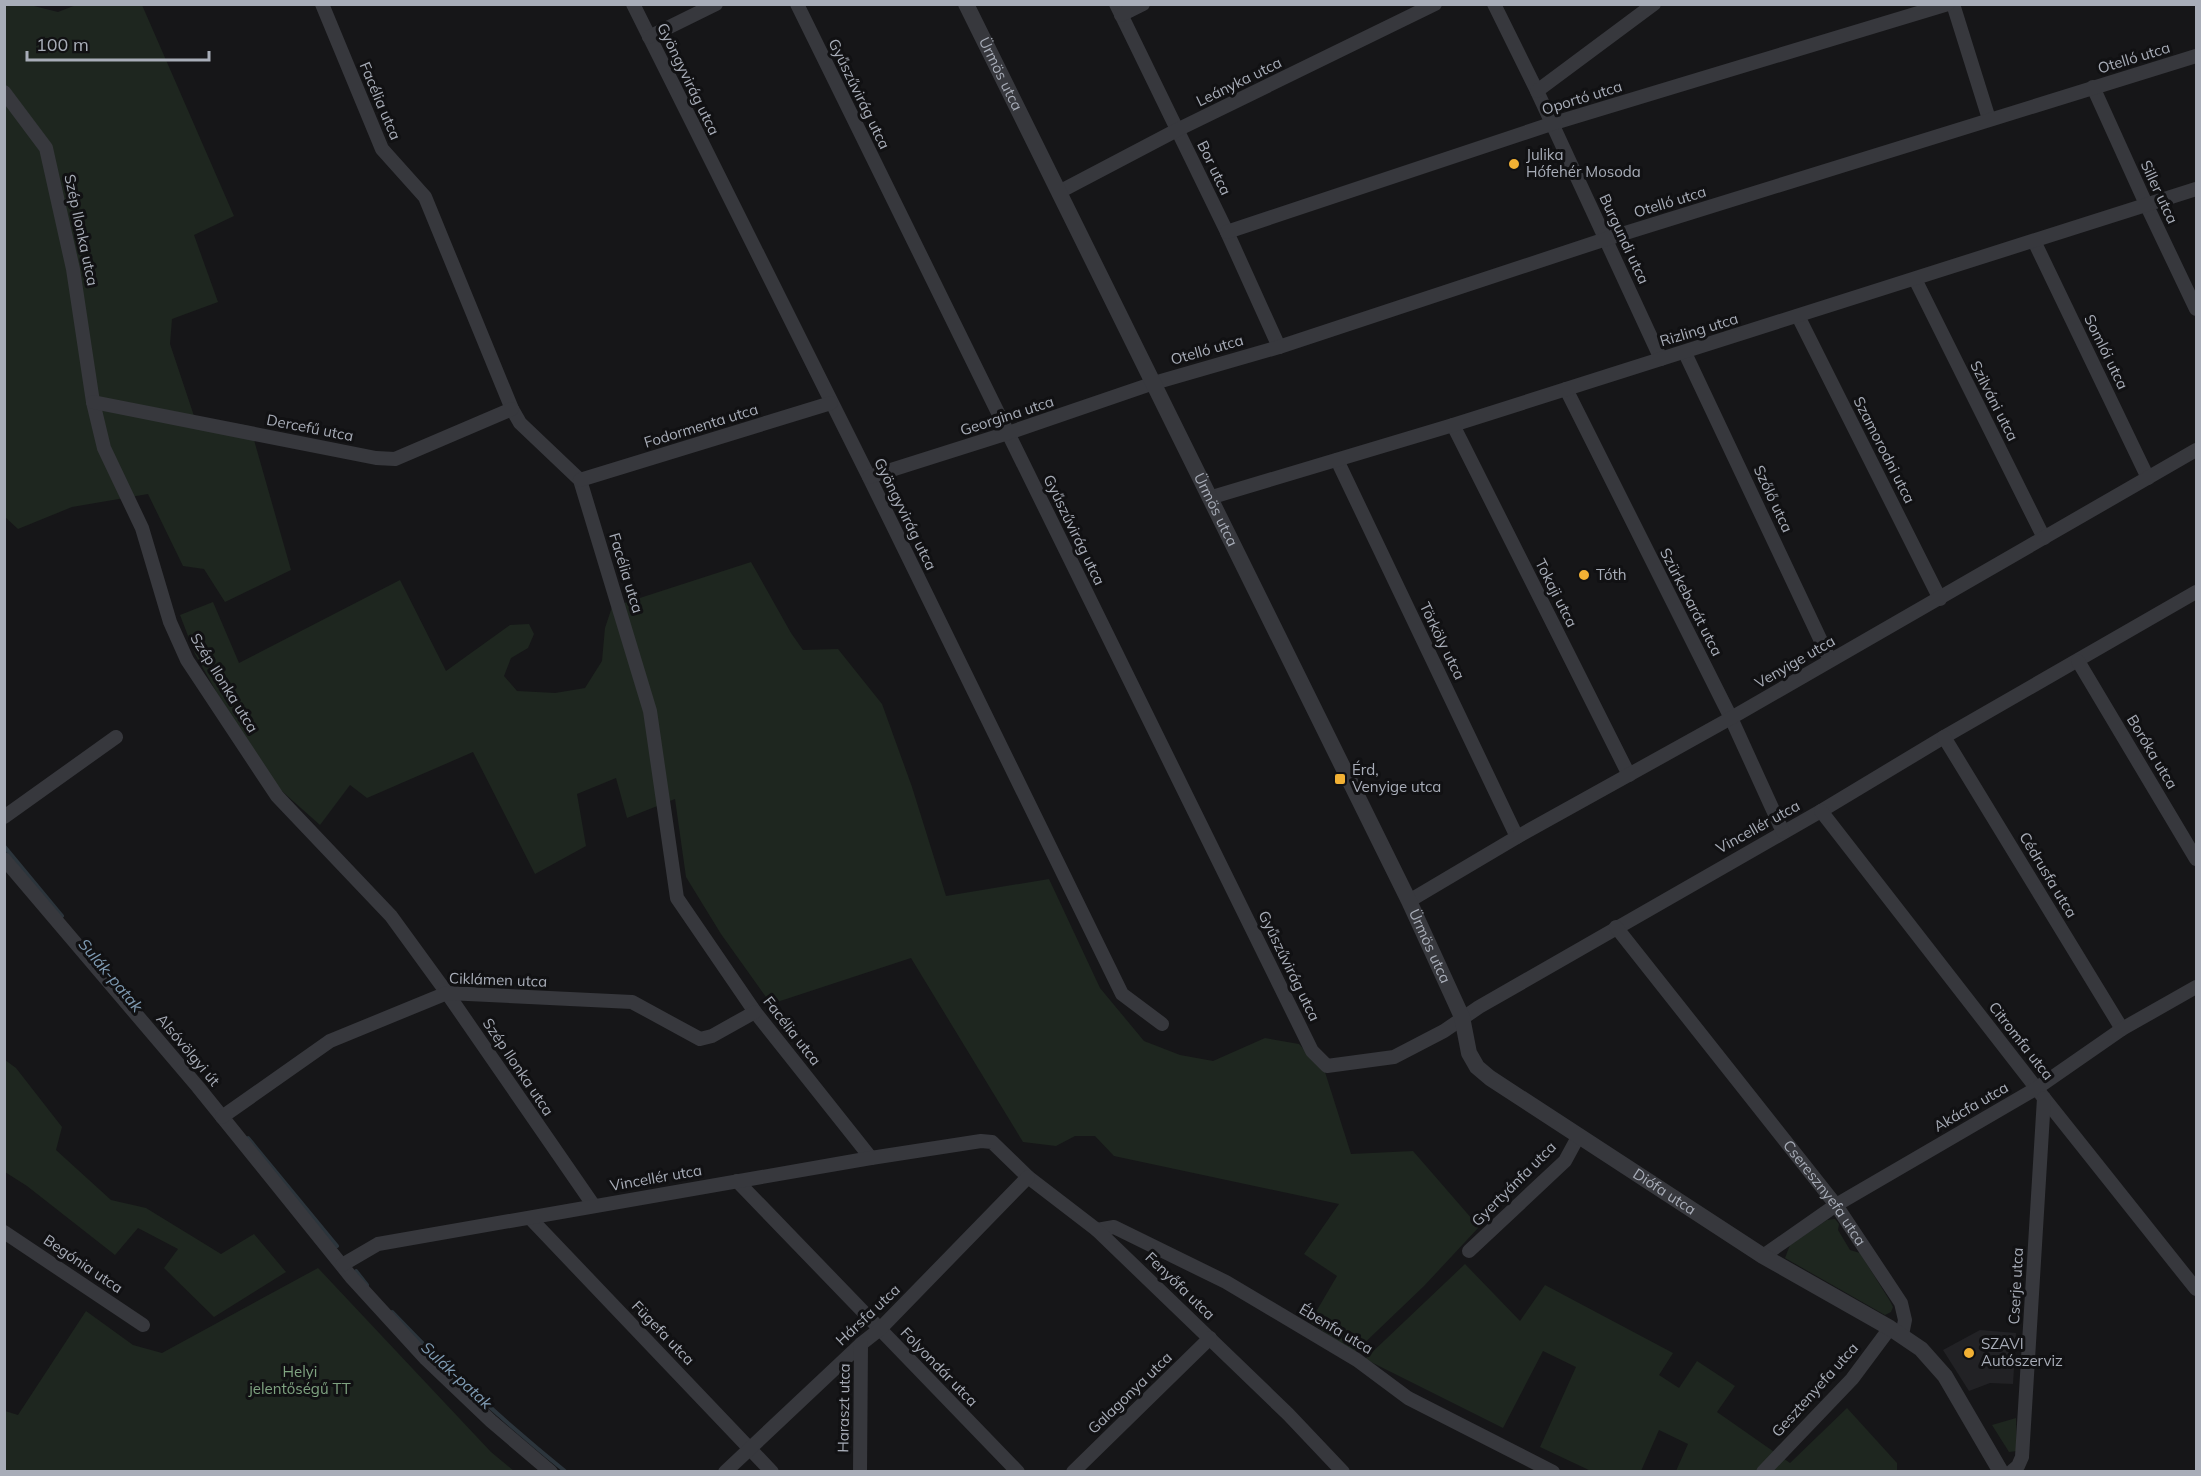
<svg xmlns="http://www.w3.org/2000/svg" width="2201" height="1476" font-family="Mulish,sans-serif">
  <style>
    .built { fill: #222225 }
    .green { fill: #1e261f }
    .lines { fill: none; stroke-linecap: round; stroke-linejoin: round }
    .stream { stroke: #2c353c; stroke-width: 4 }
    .minor { stroke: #37383d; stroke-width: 14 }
    .tertiary { stroke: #37383d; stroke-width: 16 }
    .poi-dot { fill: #f2b134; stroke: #111113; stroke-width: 2 }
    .labels { text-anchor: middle; stroke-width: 6; stroke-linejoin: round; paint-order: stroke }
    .street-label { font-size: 15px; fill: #a8adb8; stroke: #111113 }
    .poi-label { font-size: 15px; fill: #a8adb8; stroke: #111113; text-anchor: start }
    .park-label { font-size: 15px; fill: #7fa381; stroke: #111113 }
    .water-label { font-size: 16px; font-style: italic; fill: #7f9bb3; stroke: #111113 }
  </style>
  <rect width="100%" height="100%" fill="#161618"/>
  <!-- built -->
  <path class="built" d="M 1980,1330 L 2016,1333 L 2013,1384 L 1990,1383 L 1969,1391 L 1943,1350 Z"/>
  <!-- green -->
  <path class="green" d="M 4,5 L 30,5 L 58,12 L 76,5 L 142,5 L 234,216 L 194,235 L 218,302 L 172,319 L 170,344 L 194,416 L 250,426 L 291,570 L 225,602 L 204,569 L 183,566 L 148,494 L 72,507 L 18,529 L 5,517 Z
    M 751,562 L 791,633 L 803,650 L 838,649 L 882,704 L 912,787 L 946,896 L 1049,879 L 1100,988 L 1144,1041 L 1180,1055 L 1213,1061 L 1265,1038 L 1299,1044 L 1325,1072 L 1351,1154 L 1413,1151 L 1479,1227 L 1424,1286 L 1354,1353 L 1310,1322 L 1337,1276 L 1304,1254 L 1339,1204 L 1114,1156 L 1095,1136 L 1075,1136 L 1056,1146 L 1023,1142 L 911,958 L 771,1004 L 721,934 L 686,877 L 675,799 L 627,818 L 616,778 L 577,794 L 586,846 L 535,874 L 473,752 L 367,798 L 350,785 L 320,825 L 275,785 L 217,693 L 195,654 L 180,615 L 213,602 L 239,663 L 400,580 L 446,671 L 510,625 L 529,624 L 534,634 L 528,648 L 511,658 L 504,676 L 517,691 L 555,693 L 585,688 L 602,661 L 605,628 L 612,607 Z
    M 5,1060 L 16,1068 L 62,1127 L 56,1150 L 111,1200 L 146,1208 L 221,1254 L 254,1234 L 286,1272 L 214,1317 L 164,1268 L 178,1249 L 138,1228 L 115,1255 L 27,1186 L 5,1172 Z
    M 1835,1219 L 1839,1224 L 1838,1230 L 1850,1250 L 1860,1253 L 1890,1301 L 1893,1307 L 1891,1312 L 1885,1315 L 1785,1258 L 1790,1245 L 1827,1220 Z
    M 1465,1264 L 1520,1321 L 1545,1285 L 1673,1353 L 1659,1375 L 1679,1388 L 1697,1361 L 1735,1386 L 1717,1412 L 1790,1463 L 1847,1408 L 1897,1463 L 1897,1471 L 1676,1471 L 1688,1444 L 1659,1430 L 1641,1471 L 1591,1471 L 1540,1447 L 1576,1367 L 1543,1351 L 1503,1428 L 1365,1359 Z
    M 318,1268 L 491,1452 L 514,1471 L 5,1471 L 5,1411 L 18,1415 L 86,1311 L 133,1345 L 162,1353 Z
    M 2016,1418 L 2017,1451 L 2009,1452 L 1992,1425 Z"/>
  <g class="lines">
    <!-- stream -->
    <path class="stream" d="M 4,846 L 62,916
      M 248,1138 L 337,1246
      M 356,1271 L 367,1285
      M 392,1312 C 448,1371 503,1421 566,1472"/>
    <!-- minor -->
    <g class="minor">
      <path d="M 322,4 L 382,149 L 425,197 L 512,409 L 520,423 L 580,480 L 650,711 L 677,898 L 755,1012 L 871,1158"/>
      <path d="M 633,4 L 869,477 L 1122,994 L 1162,1024"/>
      <path d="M 797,4 L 1312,1051 L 1327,1066 L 1394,1057 L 1444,1031 L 1479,1007 L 1821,811 L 1944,737 L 2196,592"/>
      <path d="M 1116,4 L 1227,232 L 1279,347"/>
      <path d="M 1494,4 L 1537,91 L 1661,359"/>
      <path d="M 1953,4 L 1989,119"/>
      <path d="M 1121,15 L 1143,4"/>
      <path d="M 649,37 L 716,4"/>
      <path d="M 2093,87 L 2146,204 L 2196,309"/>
      <path d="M 1537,91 L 1654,4"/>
      <path d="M 4,92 L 46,148 L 73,269 L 93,402 L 104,448 L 142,528 L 170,622 L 187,660 L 277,796 L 391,916 L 447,993 L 594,1206"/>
      <path d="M 1059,192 L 1177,130 L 1435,4"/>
      <path d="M 1227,232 L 1551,124 L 1948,4"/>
      <path d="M 2034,241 L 2148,478"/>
      <path d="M 1915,279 L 2044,538"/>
      <path d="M 1798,316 L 1940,599"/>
      <path d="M 1685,353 L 1830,660"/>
      <path d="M 1566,389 L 1731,718 L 1783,832"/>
      <path d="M 93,402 L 376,458 L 395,459 L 512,409"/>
      <path d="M 1453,425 L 1629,775"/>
      <path d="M 1337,460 L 1517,837"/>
      <path d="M 869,477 L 1008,433 L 1154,383 L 1279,347 L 1606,239 L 2196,56"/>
      <path d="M 580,480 L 831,403"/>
      <path d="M 1209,498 L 1453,425 L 2196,189"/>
      <path d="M 2078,661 L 2196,859"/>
      <path d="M 1944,737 L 2122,1029"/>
      <path d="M 1821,811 L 2044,1098 L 2196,1289"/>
      <path d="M 4,817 L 116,737"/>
      <path d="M 4,859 L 198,1087 L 352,1278 L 426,1359 L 491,1421 L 551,1472"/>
      <path d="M 1409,901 L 1517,837 L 1731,718 L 2196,450"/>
      <path id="s1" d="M 1616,927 L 1836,1205 L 1901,1303 L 1905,1320 L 1902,1335"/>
      <path d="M 222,1117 L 330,1041 L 447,993 L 632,1002 L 700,1039 L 712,1036 L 755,1012"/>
      <path d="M 737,1181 L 1018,1472"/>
      <path d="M 530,1218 L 772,1472"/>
      <path d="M 1097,1230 L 1114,1227 L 1226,1282 L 1357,1360 L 1408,1398 L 1553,1472"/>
      <path d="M 4,1232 L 143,1325"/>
      <path d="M 1469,1251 L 1565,1161 L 1578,1137"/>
      <path d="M 1763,1256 L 1836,1205 L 2037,1088 L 2122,1029 L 2196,987"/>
      <path d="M 342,1265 L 378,1244 L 871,1158 L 981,1141 L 992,1142 L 1028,1177 L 1097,1230 L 1288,1414 L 1343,1472"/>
      <path d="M 725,1472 L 861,1344 L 880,1329 L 1028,1177"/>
      <path d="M 860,1472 L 861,1344"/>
      <path d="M 1073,1472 L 1210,1338"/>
      <path d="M 1763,1472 L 1852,1379 L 1890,1328"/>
      <path d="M 2011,1472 L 2018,1466 L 2022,1457 L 2044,1098"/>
    </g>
    <!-- tertiary -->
    <path class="tertiary" id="s2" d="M 966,4 L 1409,901 L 1462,1017 L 1469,1053 L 1477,1067 L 1490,1078 L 1763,1256 L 1890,1328 L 1921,1349 L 1945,1376 L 2001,1472"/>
  </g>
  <!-- markers -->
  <g class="poi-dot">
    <circle cx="1514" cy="164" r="6"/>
    <circle cx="1584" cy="575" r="6"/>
    <rect x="1334" y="773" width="12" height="12" rx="3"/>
    <circle cx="1969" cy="1353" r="6"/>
  </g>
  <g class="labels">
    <!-- street labels -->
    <g class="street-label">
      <text transform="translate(2134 58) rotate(-17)" y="5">Otelló utca</text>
      <text dy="5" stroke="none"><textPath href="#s2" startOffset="78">Ürmös utca</textPath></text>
      <text transform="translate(688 79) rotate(64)" y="5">Gyöngyvirág utca</text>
      <text transform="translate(1239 82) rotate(-26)" y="5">Leányka utca</text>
      <text transform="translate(859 94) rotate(64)" y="5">Gyűszűvirág utca</text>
      <text transform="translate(1582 98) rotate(-17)" y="5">Oportó utca</text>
      <text transform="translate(380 101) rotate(67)" y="5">Facélia utca</text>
      <text transform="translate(1214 168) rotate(64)" y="5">Bor utca</text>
      <text transform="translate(2159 192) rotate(65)" y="5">Siller utca</text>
      <text transform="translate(1670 202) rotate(-17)" y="5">Otelló utca</text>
      <text transform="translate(81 230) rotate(78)" y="5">Szép Ilonka utca</text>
      <text transform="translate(1624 239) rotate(65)" y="5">Burgundi utca</text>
      <text transform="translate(1699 330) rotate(-17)" y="5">Rizling utca</text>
      <text transform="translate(1207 350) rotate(-16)" y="5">Otelló utca</text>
      <text transform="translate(2106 352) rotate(64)" y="5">Somlói utca</text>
      <text transform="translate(1994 401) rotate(63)" y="5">Szilváni utca</text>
      <text transform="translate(1007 416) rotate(-18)" y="5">Georgina utca</text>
      <text transform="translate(701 426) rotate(-17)" y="5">Fodormenta utca</text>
      <text transform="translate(310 428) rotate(11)" y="5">Dercefű utca</text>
      <text transform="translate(1884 450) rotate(63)" y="5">Szamorodni utca</text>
      <text transform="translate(1773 499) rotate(65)" y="5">Szőlő utca</text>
      <text dy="5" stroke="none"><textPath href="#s2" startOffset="564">Ürmös utca</textPath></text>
      <text transform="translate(905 514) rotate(64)" y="5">Gyöngyvirág utca</text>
      <text transform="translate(1074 530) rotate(64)" y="5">Gyűszűvirág utca</text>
      <text transform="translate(626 573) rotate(73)" y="5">Facélia utca</text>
      <text transform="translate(1556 593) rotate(63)" y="5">Tokaji utca</text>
      <text transform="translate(1691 602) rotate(63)" y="5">Szürkebarát utca</text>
      <text transform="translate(1442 641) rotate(64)" y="5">Törköly utca</text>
      <text transform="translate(1795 662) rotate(-30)" y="5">Venyige utca</text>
      <text transform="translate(224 683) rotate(58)" y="5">Szép Ilonka utca</text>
      <text transform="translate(2152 752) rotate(59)" y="5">Boróka utca</text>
      <text transform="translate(1758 827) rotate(-29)" y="5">Vincellér utca</text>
      <text transform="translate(2048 875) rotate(59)" y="5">Cédrusfa utca</text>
      <text dy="5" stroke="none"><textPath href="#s2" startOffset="1050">Ürmös utca</textPath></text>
      <text transform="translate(1289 966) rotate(64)" y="5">Gyűszűvirág utca</text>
      <text transform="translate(498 980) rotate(2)" y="5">Ciklámen utca</text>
      <text transform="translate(792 1031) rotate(52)" y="5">Facélia utca</text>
      <text transform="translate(2021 1041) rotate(52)" y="5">Citromfa utca</text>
      <text transform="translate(188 1050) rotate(50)" y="5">Alsóvölgyi út</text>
      <text transform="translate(518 1067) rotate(56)" y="5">Szép Ilonka utca</text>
      <text transform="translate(1971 1107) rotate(-30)" y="5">Akácfa utca</text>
      <text transform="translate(656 1178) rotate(-10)" y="5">Vincellér utca</text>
      <text transform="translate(1514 1184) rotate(-45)" y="5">Gyertyánfa utca</text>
      <text dy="5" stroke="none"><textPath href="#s2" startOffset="1406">Diófa utca</textPath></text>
      <text dy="5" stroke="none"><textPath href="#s1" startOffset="338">Cseresznyefa utca</textPath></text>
      <text transform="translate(83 1264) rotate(34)" y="5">Begónia utca</text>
      <text transform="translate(1180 1286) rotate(44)" y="5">Fenyőfa utca</text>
      <text transform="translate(2016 1286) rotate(-87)" y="5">Cserje utca</text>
      <text transform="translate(868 1315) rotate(-43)" y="5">Hársfa utca</text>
      <text transform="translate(1336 1329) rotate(31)" y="5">Ébenfa utca</text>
      <text transform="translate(663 1333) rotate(46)" y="5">Fügefa utca</text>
      <text transform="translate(939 1367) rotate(46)" y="5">Folyondár utca</text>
      <text transform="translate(1815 1390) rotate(-48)" y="5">Gesztenyefa utca</text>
      <text transform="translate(1130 1393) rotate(-44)" y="5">Galagonya utca</text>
      <text transform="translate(844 1408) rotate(-89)" y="5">Haraszt utca</text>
    </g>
    <!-- poi labels -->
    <g class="poi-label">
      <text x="1526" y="160">Julika<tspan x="1526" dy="17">Hófehér Mosoda</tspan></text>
      <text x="1596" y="580">Tóth</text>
      <text x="1352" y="775">Érd,<tspan x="1352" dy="17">Venyige utca</tspan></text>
      <text x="1981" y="1349">SZAVI<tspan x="1981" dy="17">Autószerviz</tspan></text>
    </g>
    <!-- park labels -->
    <g class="park-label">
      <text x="300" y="1377">Helyi<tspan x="300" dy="17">jelentőségű TT</tspan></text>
    </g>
    <!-- water labels -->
    <g class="water-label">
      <text transform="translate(111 975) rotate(50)" y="6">Sulák-patak</text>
      <text transform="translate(457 1375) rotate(43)" y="6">Sulák-patak</text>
    </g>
  </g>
  <!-- border -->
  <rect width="2201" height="1476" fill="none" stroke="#a8adb8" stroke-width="12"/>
  <!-- scale -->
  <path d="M27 51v9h182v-9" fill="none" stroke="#a8adb8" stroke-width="3"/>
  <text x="36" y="51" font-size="18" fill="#a8adb8" stroke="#111113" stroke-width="4.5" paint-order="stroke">100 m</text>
</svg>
